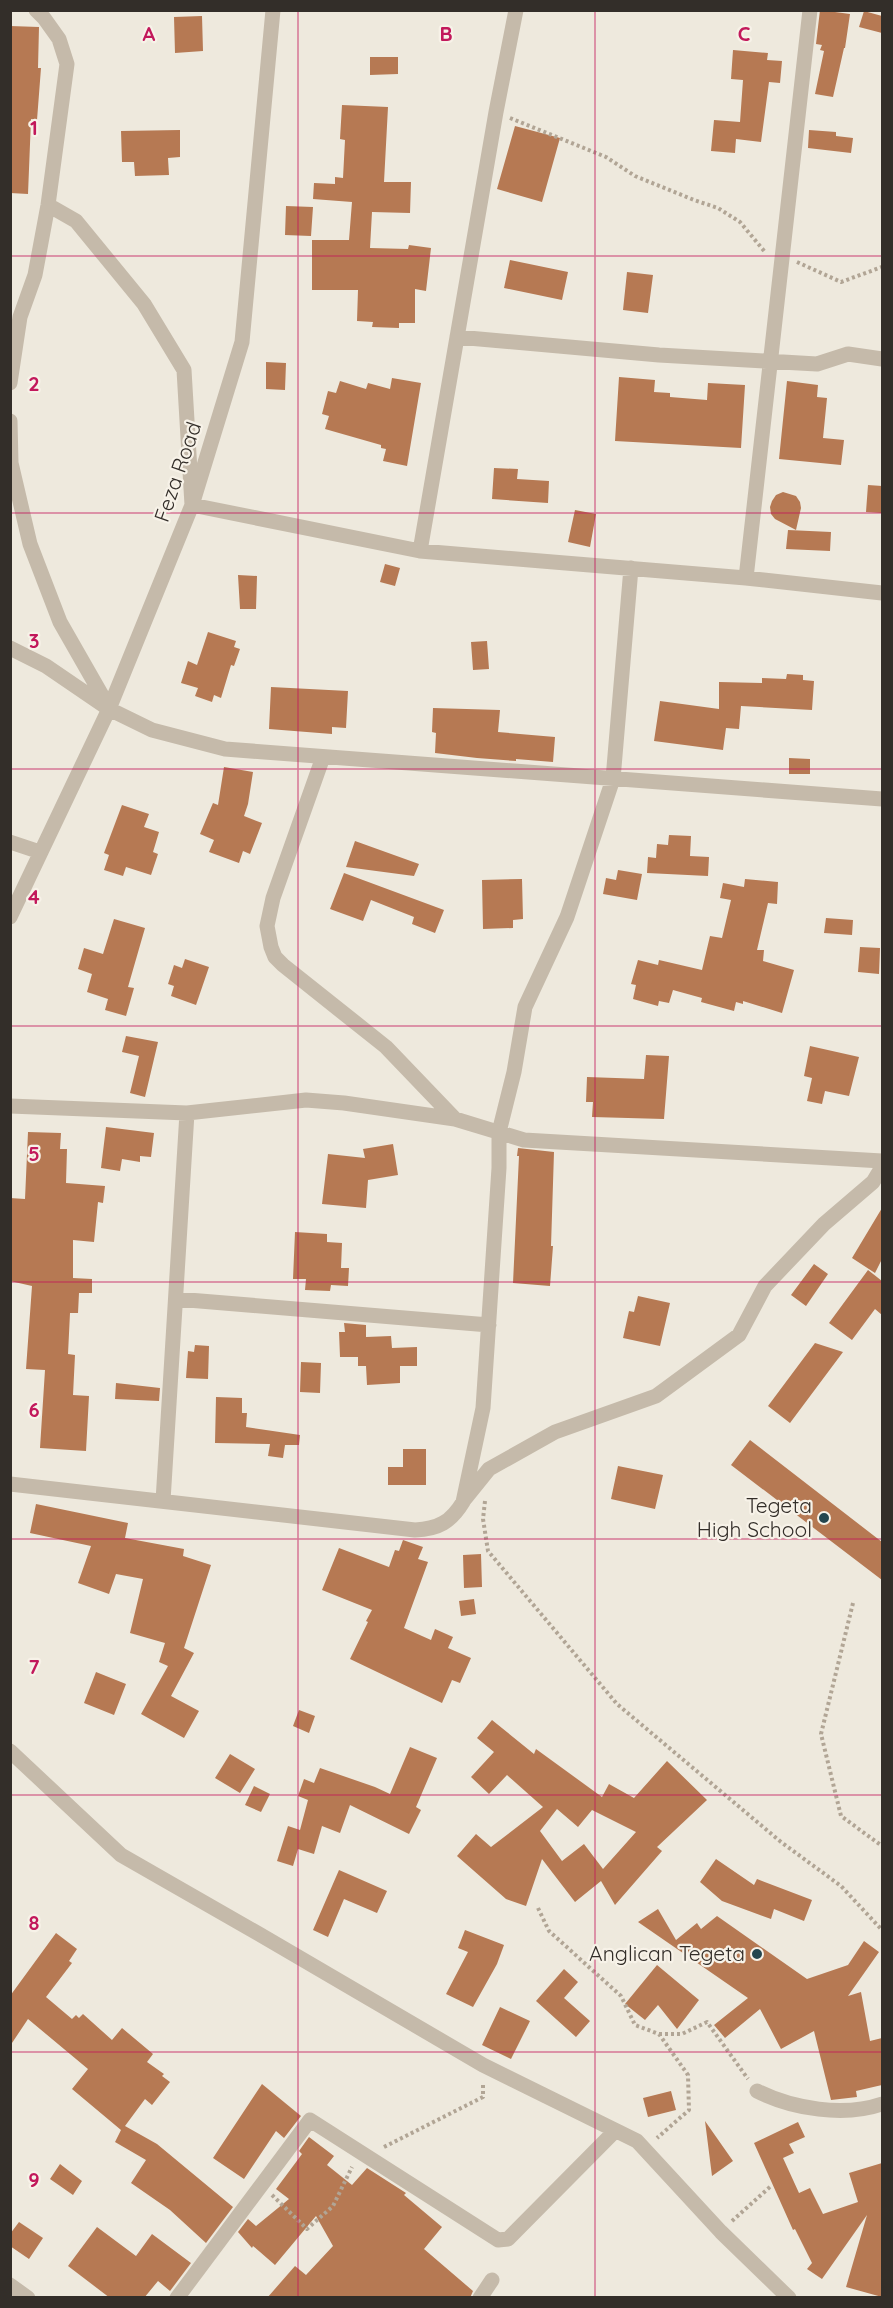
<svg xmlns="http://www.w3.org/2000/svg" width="893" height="2308" font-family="Quicksand,sans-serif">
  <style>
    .building { fill: #b67953; fill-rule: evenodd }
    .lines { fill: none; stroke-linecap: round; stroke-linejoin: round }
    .path { stroke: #b1a595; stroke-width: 4; stroke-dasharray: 3 3; stroke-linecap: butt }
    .minor { stroke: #c5baaa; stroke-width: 15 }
    .grid { fill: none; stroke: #c2185b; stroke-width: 1.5; stroke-opacity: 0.55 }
    .poi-dot { fill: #24464f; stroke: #f7f2e8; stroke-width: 2 }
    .labels { text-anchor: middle; stroke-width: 4.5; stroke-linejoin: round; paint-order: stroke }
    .street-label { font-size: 21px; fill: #332e29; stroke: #f7f2e8 }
    .poi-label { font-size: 21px; fill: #332e29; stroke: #f7f2e8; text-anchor: end }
    .grid-label { font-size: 20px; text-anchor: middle; font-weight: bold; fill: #c2185b; stroke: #f7f2e8; stroke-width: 4.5; stroke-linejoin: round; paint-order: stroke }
  </style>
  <rect width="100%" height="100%" fill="#eee9dd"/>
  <!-- building -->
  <path class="building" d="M 820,10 L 850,14 L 845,48 L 844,48 L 833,97 L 815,94 L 824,51 L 820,50 L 822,45 L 816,44 Z
    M 864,11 L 882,16 L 882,33 L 859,27 Z
    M 202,16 L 203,51 L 175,53 L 174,17 Z
    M 10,26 L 39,27 L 38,68 L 41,68 L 37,120 L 31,119 L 28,194 L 10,193 Z
    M 733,50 L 768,53 L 767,60 L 782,61 L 780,83 L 769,82 L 761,142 L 736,139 L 735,153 L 711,151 L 714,120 L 740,122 L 743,80 L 731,79 Z
    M 370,57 L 398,57 L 398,74 L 370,75 Z
    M 342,105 L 388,107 L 384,182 L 411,182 L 410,213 L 372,212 L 370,248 L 408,249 L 409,245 L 431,248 L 426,291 L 415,289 L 415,323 L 399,323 L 399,328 L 372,327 L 373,322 L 357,321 L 358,290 L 312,290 L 312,240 L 349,240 L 352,202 L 313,199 L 314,183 L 335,184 L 335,177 L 343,178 L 345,140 L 340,139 Z
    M 515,126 L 560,138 L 542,202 L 497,189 Z
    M 180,130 L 180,157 L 168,158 L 169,175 L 135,176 L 134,162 L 122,162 L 121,131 Z
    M 809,130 L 836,132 L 836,136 L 853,138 L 851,153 L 808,148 Z
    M 286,206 L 313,207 L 311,236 L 285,235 Z
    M 510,260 L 568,272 L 562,300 L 504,288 Z
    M 627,272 L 653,275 L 648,313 L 623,310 Z
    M 266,362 L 286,363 L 285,390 L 266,389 Z
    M 619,377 L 655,380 L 654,392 L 670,393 L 670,397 L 707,400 L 708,383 L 745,385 L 741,448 L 615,441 Z
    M 392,378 L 421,383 L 407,466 L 383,461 L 386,449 L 381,448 L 381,445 L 325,429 L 329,416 L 322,414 L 328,391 L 336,393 L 340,381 L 366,389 L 368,383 L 390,389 Z
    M 787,381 L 818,385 L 817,397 L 827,398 L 823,438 L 844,440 L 841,465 L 779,459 Z
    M 494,468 L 518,469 L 517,479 L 549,481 L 548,503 L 492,499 Z
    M 868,485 L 882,486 L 882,513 L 866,512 Z
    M 783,492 L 796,496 L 800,502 L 801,508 L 796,530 L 775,519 L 771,514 L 770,507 L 772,501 L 776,495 Z
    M 575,510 L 596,514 L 590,547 L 568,542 Z
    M 788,530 L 831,532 L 830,551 L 786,549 Z
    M 385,564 L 400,568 L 395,586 L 380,582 Z
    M 238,575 L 257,576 L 256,609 L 240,609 Z
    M 208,632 L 236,641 L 234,647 L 240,649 L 234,666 L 231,665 L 221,698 L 214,695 L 212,702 L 195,696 L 198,688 L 181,683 L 188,661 L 197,665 Z
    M 487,641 L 489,669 L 473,670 L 471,642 Z
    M 787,674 L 803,675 L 803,680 L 814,681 L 812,710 L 741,706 L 739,729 L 726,728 L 723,750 L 654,741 L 660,701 L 719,709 L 719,682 L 762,683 L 762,678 L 786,679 Z
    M 271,687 L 348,691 L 346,728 L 332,727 L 332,734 L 269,729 Z
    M 433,708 L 500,710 L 498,732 L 555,737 L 553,762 L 516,759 L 516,761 L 477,758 L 435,753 L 436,733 L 432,732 Z
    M 789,758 L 810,759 L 810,774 L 789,774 Z
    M 224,767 L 253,772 L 248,804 L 244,816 L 262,823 L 250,854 L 243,851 L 239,863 L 209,852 L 214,840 L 200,834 L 213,803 L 218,805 Z
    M 122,805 L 149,814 L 144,827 L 159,832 L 153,852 L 158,854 L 151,875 L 126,867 L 123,876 L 104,870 L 109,855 L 104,853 Z
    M 669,835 L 691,836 L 690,856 L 709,857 L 708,876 L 647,873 L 648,857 L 656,858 L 657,844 L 668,845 Z
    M 355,841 L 419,864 L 414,876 L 346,867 Z
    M 618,870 L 642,874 L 637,900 L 603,894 L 606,878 L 616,880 Z
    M 344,873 L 444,910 L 435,933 L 412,924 L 414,917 L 371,900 L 363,921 L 330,909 Z
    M 522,879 L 523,919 L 513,920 L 513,928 L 483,929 L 482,880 Z
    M 745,879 L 778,882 L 777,904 L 768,903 L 757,950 L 764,950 L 763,961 L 794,970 L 782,1013 L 743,1001 L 743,1004 L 736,1002 L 734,1011 L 701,1002 L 702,998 L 673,990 L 669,1003 L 659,1001 L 658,1006 L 633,999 L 636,985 L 631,984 L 638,960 L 658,965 L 659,960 L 702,970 L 710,936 L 722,938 L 731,900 L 720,898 L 723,883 L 744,887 Z
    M 826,918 L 853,920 L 852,935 L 824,933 Z
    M 114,919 L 145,928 L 128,987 L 134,988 L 126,1016 L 105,1010 L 108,999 L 87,992 L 92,974 L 78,969 L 84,948 L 103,954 Z
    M 860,947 L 880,948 L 879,974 L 858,972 Z
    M 185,959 L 209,967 L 196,1005 L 171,996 L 174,986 L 168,984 L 174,965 L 182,968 Z
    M 126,1036 L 158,1042 L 145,1097 L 130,1093 L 139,1056 L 122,1052 Z
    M 810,1046 L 859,1057 L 849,1096 L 825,1091 L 822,1104 L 807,1101 L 812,1078 L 804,1076 Z
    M 646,1055 L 669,1056 L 664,1119 L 592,1117 L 593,1102 L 586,1102 L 587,1077 L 644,1079 Z
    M 106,1127 L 154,1133 L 151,1157 L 140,1156 L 140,1162 L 122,1159 L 120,1171 L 101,1168 Z
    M 28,1132 L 61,1133 L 60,1149 L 67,1149 L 66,1183 L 105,1186 L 103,1203 L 98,1202 L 94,1242 L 73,1240 L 73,1278 L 92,1279 L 92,1293 L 79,1293 L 78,1313 L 70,1313 L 68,1354 L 75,1355 L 73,1395 L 89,1396 L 86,1451 L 40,1448 L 45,1370 L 26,1369 L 32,1286 L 10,1281 L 10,1198 L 25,1199 Z
    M 393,1144 L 398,1175 L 368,1180 L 366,1208 L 322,1204 L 328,1154 L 365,1158 L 363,1149 Z
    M 518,1148 L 554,1152 L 551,1246 L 553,1246 L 550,1286 L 513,1283 L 519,1156 L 517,1156 Z
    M 882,1208 L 882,1259 L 875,1273 L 852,1258 Z
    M 295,1232 L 327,1234 L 327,1242 L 342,1243 L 341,1268 L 349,1268 L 348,1286 L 331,1285 L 330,1291 L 305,1290 L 306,1279 L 293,1279 Z
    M 814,1264 L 828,1274 L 806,1306 L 791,1295 Z
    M 868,1270 L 882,1281 L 882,1315 L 875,1309 L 852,1340 L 829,1323 Z
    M 638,1296 L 670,1303 L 660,1346 L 623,1338 L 629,1311 L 634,1312 Z
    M 344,1323 L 366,1325 L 366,1337 L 391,1336 L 392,1348 L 417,1347 L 417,1366 L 400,1366 L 400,1383 L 367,1385 L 366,1366 L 358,1366 L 358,1357 L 340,1357 L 339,1332 L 345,1332 Z
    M 815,1343 L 843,1352 L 790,1423 L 768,1406 Z
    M 195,1345 L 209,1346 L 208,1379 L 186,1378 L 188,1351 L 194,1352 Z
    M 301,1362 L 321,1363 L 320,1393 L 300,1392 Z
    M 116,1383 L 160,1388 L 159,1401 L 115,1399 Z
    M 216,1397 L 242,1398 L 242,1413 L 247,1413 L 246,1427 L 300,1435 L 299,1445 L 285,1445 L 283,1458 L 268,1456 L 270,1444 L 215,1443 Z
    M 750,1440 L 882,1542 L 882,1580 L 731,1465 Z
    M 403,1449 L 426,1449 L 426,1485 L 388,1485 L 388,1467 L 403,1467 Z
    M 618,1466 L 663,1475 L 655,1509 L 611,1499 Z
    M 36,1504 L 128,1523 L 125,1538 L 184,1549 L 183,1556 L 211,1565 L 184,1648 L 194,1653 L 171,1696 L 199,1711 L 184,1738 L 141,1714 L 168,1666 L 159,1662 L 165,1643 L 130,1633 L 143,1579 L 116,1574 L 109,1594 L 78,1583 L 91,1546 L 30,1533 Z
    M 403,1540 L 423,1547 L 418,1559 L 428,1562 L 404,1628 L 431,1640 L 435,1629 L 453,1637 L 448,1648 L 471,1658 L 460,1683 L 452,1680 L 442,1703 L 350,1659 L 368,1622 L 366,1621 L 372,1610 L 322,1590 L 339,1548 L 389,1567 L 395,1550 L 399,1551 Z
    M 481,1554 L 482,1587 L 464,1588 L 463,1555 Z
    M 474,1599 L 476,1614 L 461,1616 L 459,1601 Z
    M 96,1672 L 126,1684 L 114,1715 L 84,1703 Z
    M 299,1710 L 315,1716 L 309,1733 L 293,1726 Z
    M 492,1720 L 534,1754 L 536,1749 L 602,1797 L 609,1784 L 634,1798 L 667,1761 L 707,1800 L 657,1847 L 662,1851 L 615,1905 L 601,1881 L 575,1902 L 542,1859 L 526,1906 L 506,1899 L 457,1856 L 476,1834 L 491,1847 L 543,1807 L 507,1775 L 489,1794 L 471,1777 L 494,1752 L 477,1738 ZM 557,1809 L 578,1827 L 592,1810 L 636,1832 L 603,1869 L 584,1844 L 562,1861 L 540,1831 Z
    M 410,1747 L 437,1758 L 416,1807 L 421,1810 L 409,1834 L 350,1805 L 340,1833 L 322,1826 L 314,1854 L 298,1849 L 293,1866 L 277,1861 L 288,1826 L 300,1830 L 308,1800 L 298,1796 L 304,1779 L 314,1783 L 320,1768 L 375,1787 L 390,1794 Z
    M 230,1754 L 255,1769 L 240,1793 L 215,1778 Z
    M 254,1786 L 270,1794 L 261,1812 L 245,1805 Z
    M 716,1859 L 754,1885 L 757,1879 L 812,1900 L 804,1921 L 774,1909 L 771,1919 L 722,1901 L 700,1882 Z
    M 339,1870 L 387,1891 L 377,1913 L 344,1899 L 328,1937 L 313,1930 Z
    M 658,1909 L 676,1940 L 697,1923 L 701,1929 L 717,1916 L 807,1979 L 848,1965 L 864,1941 L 879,1952 L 848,1996 L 861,1992 L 870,2041 L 882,2038 L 882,2085 L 856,2091 L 857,2097 L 831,2100 L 814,2031 L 781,2049 L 760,2009 L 725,2038 L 714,2025 L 748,1998 L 638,1922 Z
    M 465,1930 L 504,1945 L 497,1964 L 473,2007 L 446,1994 L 468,1952 L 458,1948 Z
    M 56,1933 L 77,1949 L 69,1961 L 72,1963 L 46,1997 L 72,2019 L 76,2015 L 79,2018 L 83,2014 L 112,2040 L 122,2028 L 153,2054 L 147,2062 L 164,2074 L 162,2076 L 170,2082 L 152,2105 L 145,2099 L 125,2126 L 157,2144 L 233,2207 L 206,2243 L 170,2210 L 131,2183 L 146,2160 L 115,2142 L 121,2130 L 72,2089 L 88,2069 L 28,2019 L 10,2046 L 10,1996 Z
    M 657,1965 L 699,2000 L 677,2029 L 658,2005 L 645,2020 L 625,2004 Z
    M 564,1969 L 578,1982 L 564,1998 L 590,2021 L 576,2037 L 536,2001 Z
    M 500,2007 L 530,2021 L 511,2059 L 482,2045 Z
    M 262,2084 L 301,2116 L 284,2138 L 276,2131 L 244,2179 L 213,2158 Z
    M 671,2091 L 676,2110 L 648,2117 L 643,2098 Z
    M 705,2121 L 733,2161 L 712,2176 Z
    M 798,2122 L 805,2137 L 789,2144 L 794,2153 L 783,2158 L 799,2193 L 810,2188 L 823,2214 L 858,2202 L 849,2173 L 882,2163 L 882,2297 L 846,2287 L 867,2215 L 822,2279 L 807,2269 L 812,2263 L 795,2229 L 793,2230 L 754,2143 Z
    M 309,2137 L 334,2156 L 327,2165 L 352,2185 L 367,2168 L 406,2193 L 404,2195 L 442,2227 L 424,2249 L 473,2291 L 470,2298 L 267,2298 L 295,2266 L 306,2275 L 333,2246 L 316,2216 L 275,2265 L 253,2246 L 252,2248 L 238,2232 L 248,2219 L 256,2226 L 289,2199 L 276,2189 L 302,2154 L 299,2151 Z
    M 60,2164 L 82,2181 L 73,2195 L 50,2179 Z
    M 19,2222 L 43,2238 L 29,2259 L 10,2246 L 10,2234 Z
    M 97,2227 L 136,2256 L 152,2234 L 191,2263 L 170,2291 L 158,2281 L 144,2298 L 110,2298 L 68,2266 Z"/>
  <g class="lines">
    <!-- path -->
    <path class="path" d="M 510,118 L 606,157 L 635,176 L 694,200 L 718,208 L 740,222 L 765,252
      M 797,262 L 841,282 L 882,267
      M 485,1501 L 483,1519 L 488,1551 L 617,1704 L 781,1842 L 841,1886 L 882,1930
      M 853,1603 L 821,1734 L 841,1816 L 882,1846
      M 538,1908 L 549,1931 L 621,1996 L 635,2025 L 659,2034 L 688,2075 L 689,2110 L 657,2138
      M 659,2034 L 682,2034 L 707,2022 L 748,2079
      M 384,2147 L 483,2097 L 483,2083
      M 272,2195 L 307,2229 L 333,2206 L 352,2167
      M 732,2221 L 772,2185"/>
    <!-- minor -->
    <path class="minor" d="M 48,205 L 76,221 L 144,304 L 184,370 L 192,505 L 420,551 L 746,578 L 882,593
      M 457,337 L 659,355 L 817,364 L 848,354 L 882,359
      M 10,383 L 20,317 L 35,275 L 48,205 L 67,64 L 59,39 L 44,18 L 36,10
      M 10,421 L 11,463 L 30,544 L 60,622 L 108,706
      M 420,551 L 496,112 L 516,10
      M 746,578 L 810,10
      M 10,648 L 46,666 L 109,709 L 152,730 L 225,749 L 882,799
      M 323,757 L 273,898 L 267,926 L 271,947 L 275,957 L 283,965 L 386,1047 L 455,1119
      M 10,842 L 40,852
      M 10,917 L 109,709 L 192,505 L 242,342 L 273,10
      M 10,1106 L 187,1113 L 306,1100 L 344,1103 L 455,1119 L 524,1140 L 882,1161
      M 176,1299 L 489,1325
      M 10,1484 L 415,1530 C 438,1529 451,1522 463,1502 L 483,1408 L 499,1168 L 499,1132 L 514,1072 L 525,1007 L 567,917 L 613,779 L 631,568
      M 464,1500 L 489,1469 L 555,1432 L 656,1396 L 739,1335 L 765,1286 L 824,1224 L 873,1182 L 882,1167
      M 163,1501 L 187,1113
      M 10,1751 L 121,1855 L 259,1934 L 483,2065 L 637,2141 L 721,2232 L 789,2298
      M 757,2091 C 793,2109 844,2117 882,2104
      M 10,2285 L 28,2298
      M 177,2298 L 310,2120 L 498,2240 L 508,2239 L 615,2131
      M 480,2298 L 492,2280"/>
  </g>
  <!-- grid -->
  <path class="grid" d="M 298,10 L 298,2298M 595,10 L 595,2298M 10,256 L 882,256M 10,513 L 882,513M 10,769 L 882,769M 10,1026 L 882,1026M 10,1282 L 882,1282M 10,1539 L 882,1539M 10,1795 L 882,1795M 10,2052 L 882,2052"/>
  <!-- markers -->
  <g class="poi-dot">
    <circle cx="824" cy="1518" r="6"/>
    <circle cx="757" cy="1954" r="6"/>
  </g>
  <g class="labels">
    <!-- street labels -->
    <g class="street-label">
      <text transform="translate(178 472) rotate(-71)" y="7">Feza Road</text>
    </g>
    <!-- poi labels -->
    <g class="poi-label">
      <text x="812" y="1513">Tegeta<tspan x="812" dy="24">High School</tspan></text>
      <text x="745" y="1961">Anglican Tegeta</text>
    </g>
  </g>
  <g class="grid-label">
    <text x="149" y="41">A</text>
    <text x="446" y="41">B</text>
    <text x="744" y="41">C</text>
    <text x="34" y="135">1</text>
    <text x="34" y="391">2</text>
    <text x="34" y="648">3</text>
    <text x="34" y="904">4</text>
    <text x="34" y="1161">5</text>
    <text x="34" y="1417">6</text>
    <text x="34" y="1674">7</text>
    <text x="34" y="1930">8</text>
    <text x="34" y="2187">9</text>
  </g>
  <!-- border -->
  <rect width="893" height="2308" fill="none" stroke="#332e29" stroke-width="24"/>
</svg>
